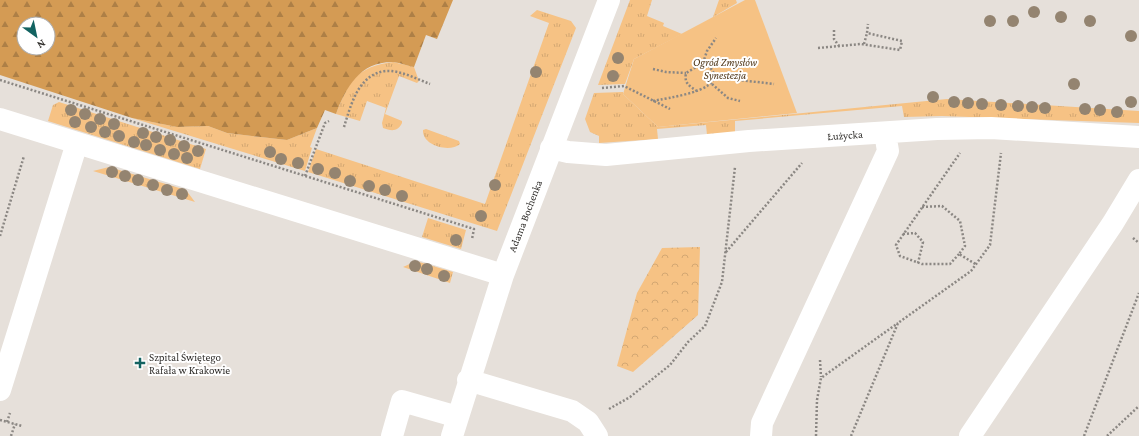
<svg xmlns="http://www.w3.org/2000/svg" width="1139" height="436" font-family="'Crimson Pro',serif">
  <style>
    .grass { fill: url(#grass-tufts) }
    .forest { fill: url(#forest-firs); fill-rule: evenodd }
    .park { fill: url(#park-crowns) }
    .garden { fill: #f6c284 }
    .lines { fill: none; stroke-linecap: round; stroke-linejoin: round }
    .path { stroke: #8b8783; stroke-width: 2.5; stroke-dasharray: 2 2; stroke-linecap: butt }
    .minor { stroke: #fff; stroke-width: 22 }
    .tree { fill: #948470 }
    .poi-dot { fill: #136361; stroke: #fff; stroke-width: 1.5 }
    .labels { text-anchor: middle; stroke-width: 4; stroke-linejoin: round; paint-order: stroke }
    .park-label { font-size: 11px; font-style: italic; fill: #51381a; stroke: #fff }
    .street-label { font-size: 11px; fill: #312f2c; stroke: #fff }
    .poi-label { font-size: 11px; fill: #312f2c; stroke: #fff; text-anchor: start }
  </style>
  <defs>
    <pattern id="grass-tufts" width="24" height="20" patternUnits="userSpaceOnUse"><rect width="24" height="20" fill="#f6c284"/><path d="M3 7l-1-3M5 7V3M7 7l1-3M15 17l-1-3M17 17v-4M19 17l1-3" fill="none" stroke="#d3a772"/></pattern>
    <pattern id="forest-firs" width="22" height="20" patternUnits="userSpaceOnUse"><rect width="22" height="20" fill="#d49b54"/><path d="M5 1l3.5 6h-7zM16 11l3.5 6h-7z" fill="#ad7f46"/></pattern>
    <pattern id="park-crowns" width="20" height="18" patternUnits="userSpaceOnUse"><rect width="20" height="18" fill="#f6c284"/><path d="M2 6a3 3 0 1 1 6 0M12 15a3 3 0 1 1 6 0" fill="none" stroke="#d3a772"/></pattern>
  </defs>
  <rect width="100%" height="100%" fill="#e6e0da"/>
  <!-- grass -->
  <path class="grass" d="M 630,0 L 652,0 L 647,16 L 664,23 L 663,26 L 682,34 L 634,59 L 625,84 L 598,85 Z
    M 719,0 L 736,0 L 737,3 L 713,17 Z
    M 537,10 L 571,21 L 576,28 L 497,231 L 308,172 L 316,149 L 485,204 L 549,23 L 530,16 Z
    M 393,62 L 414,67 L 419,81 L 417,83 L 399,76 L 385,114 L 402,121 L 402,123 C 398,132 391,131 383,128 L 382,123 L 386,108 L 367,101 L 360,121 L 336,114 C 349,81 356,67 393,62 Z
    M 623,92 L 623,94 L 658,127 L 947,99 L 1139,111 L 1139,123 L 942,116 L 904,117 L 902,106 L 735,121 L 735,132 L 707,135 L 706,125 L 657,129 L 658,139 L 599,143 L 599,136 L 590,132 L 585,119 L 594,93 Z
    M 59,102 L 206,149 L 200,169 L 48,121 L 53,105 Z
    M 132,118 L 177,127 L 208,126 L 227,133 L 287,140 L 317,128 L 310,147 L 312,148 L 305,171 Z
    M 426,129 L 459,141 L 460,144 C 450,153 422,146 423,130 Z
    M 109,167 L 186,190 L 195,202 L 93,171 Z
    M 428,218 L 466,230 L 461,249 L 422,237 Z
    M 416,261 L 453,272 L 450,283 L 403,267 Z"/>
  <!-- forest -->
  <path class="forest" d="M 0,0 L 453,0 L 437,39 L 426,35 L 414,67 C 407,66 399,62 392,62 C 360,62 346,87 336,114 L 325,110 L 317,128 L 287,140 L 227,133 L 208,126 L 177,127 L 132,118 L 0,75 ZM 24,24 L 48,24 L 48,48 L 24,48 Z"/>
  <!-- park -->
  <path class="park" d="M 700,247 L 698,315 L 633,372 L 617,366 L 637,293 L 662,248 Z"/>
  <!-- garden -->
  <path class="garden" d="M 745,0 L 755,0 L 797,113 L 658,127 L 623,94 L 634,59 Z"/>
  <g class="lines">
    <!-- path -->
    <path class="path" d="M 834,30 L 834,39 L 839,46
      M 864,44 L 867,33
      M 818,48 L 861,44 L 900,50 L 902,41 L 867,33 L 868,24
      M 703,63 L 707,51 L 716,38
      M 653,69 L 666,72 L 686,73
      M 714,77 L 774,84
      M 0,80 L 474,229 L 472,239
      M 712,84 L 728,98 L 740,101
      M 602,88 L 624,86 L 670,109
      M 653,101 C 666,98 718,92 714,74 C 712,68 708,66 703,63 L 686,73 C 684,83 689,86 697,91
      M 344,127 C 351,105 358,74 386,71 C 400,70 417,79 430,84
      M 305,176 L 325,123 L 329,121
      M 922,207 L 942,206 L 960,221 L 965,246 L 959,254 L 977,265
      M 903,234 L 915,233 L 923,242 L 918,263
      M 0,236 L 24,156
      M 1133,238 L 1139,243
      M 726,252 L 802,163
      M 959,254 L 950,264 L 922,264 L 900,256 L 896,245 L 960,153
      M 820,360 L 821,377
      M 609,409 L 630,397 L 670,365 L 688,342 L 705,326 L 722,282 L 735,167
      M 0,420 L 22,426
      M 7,422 L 10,413
      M 11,436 L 15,424
      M 816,436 L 817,400 L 821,378 L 898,323
      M 851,436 L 898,323 L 971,271 L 990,245 L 1001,153
      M 1084,436 L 1139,293
      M 1107,436 L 1139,406"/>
    <!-- minor -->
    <path class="minor" d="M 0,119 L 503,275
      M 551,148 L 568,152 L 606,155 L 749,141 L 937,129 L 991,128 L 1139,137
      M 468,380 L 572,411 L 588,422 L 597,436
      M 0,390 L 77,143
      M 392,436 L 402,401 L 458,417
      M 452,436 L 503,275 L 609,0
      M 761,436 L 762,423 L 888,151 L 885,133
      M 970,436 L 1113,223 L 1139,180"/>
  </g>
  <!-- trees -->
  <g class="tree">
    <circle cx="1034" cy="12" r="6"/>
    <circle cx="1061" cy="17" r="6"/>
    <circle cx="990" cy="21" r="6"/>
    <circle cx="1013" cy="21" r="6"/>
    <circle cx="1090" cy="21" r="6"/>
    <circle cx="1131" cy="36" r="6"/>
    <circle cx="618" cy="58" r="6"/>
    <circle cx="536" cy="72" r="6"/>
    <circle cx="613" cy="76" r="6"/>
    <circle cx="1074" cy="84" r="6"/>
    <circle cx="933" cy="97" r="6"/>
    <circle cx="954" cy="102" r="6"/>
    <circle cx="1131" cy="102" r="6"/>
    <circle cx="968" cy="103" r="6"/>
    <circle cx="982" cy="104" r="6"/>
    <circle cx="1001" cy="105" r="6"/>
    <circle cx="1018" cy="106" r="6"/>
    <circle cx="1032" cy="107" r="6"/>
    <circle cx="1045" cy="108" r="6"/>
    <circle cx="1085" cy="109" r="6"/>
    <circle cx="71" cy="110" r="6"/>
    <circle cx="1100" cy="110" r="6"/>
    <circle cx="1117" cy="112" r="6"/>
    <circle cx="85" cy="114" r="6"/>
    <circle cx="100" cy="119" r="6"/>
    <circle cx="75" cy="122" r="6"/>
    <circle cx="114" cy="124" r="6"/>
    <circle cx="91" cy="127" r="6"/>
    <circle cx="105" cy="132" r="6"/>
    <circle cx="143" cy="133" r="6"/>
    <circle cx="119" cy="136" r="6"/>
    <circle cx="156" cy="137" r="6"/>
    <circle cx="170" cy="140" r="6"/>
    <circle cx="134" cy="142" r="6"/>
    <circle cx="146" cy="145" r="6"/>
    <circle cx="184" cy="146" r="6"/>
    <circle cx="160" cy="150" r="6"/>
    <circle cx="198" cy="151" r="6"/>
    <circle cx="270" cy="152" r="6"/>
    <circle cx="174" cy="154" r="6"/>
    <circle cx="187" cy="158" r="6"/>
    <circle cx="281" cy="159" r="6"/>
    <circle cx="298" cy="163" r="6"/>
    <circle cx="318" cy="169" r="6"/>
    <circle cx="112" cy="172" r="6"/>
    <circle cx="335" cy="173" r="6"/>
    <circle cx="125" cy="176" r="6"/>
    <circle cx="138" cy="180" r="6"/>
    <circle cx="350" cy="181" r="6"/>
    <circle cx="153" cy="185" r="6"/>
    <circle cx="495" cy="185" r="6"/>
    <circle cx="369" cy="186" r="6"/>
    <circle cx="167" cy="190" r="6"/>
    <circle cx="385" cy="190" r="6"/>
    <circle cx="182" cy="194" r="6"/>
    <circle cx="402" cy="196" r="6"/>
    <circle cx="481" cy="216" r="6"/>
    <circle cx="456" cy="240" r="6"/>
    <circle cx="415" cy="266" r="6"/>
    <circle cx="427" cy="269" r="6"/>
    <circle cx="444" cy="276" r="6"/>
  </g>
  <!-- markers -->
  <path class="poi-dot" d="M138 357h4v4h4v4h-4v4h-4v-4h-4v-4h4z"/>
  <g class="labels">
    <!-- park labels -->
    <g class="park-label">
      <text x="725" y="66">Ogród Zmysłów<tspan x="725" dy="13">Synestezja</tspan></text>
    </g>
    <!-- street labels -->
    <g class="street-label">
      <text transform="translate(845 135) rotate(-4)" y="4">Łużycka</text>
      <text transform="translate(525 216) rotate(-69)" y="4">Adama Bochenka</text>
    </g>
    <!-- poi labels -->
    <g class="poi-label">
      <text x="149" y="361">Szpital Świętego<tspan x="149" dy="13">Rafała w Krakowie</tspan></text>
    </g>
  </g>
  <!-- north arrow -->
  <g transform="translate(36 36) rotate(147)"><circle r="19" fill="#ffffff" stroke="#adacab"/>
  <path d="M0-3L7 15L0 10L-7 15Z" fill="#136361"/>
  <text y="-6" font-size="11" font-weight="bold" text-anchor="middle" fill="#312f2c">N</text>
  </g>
</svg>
